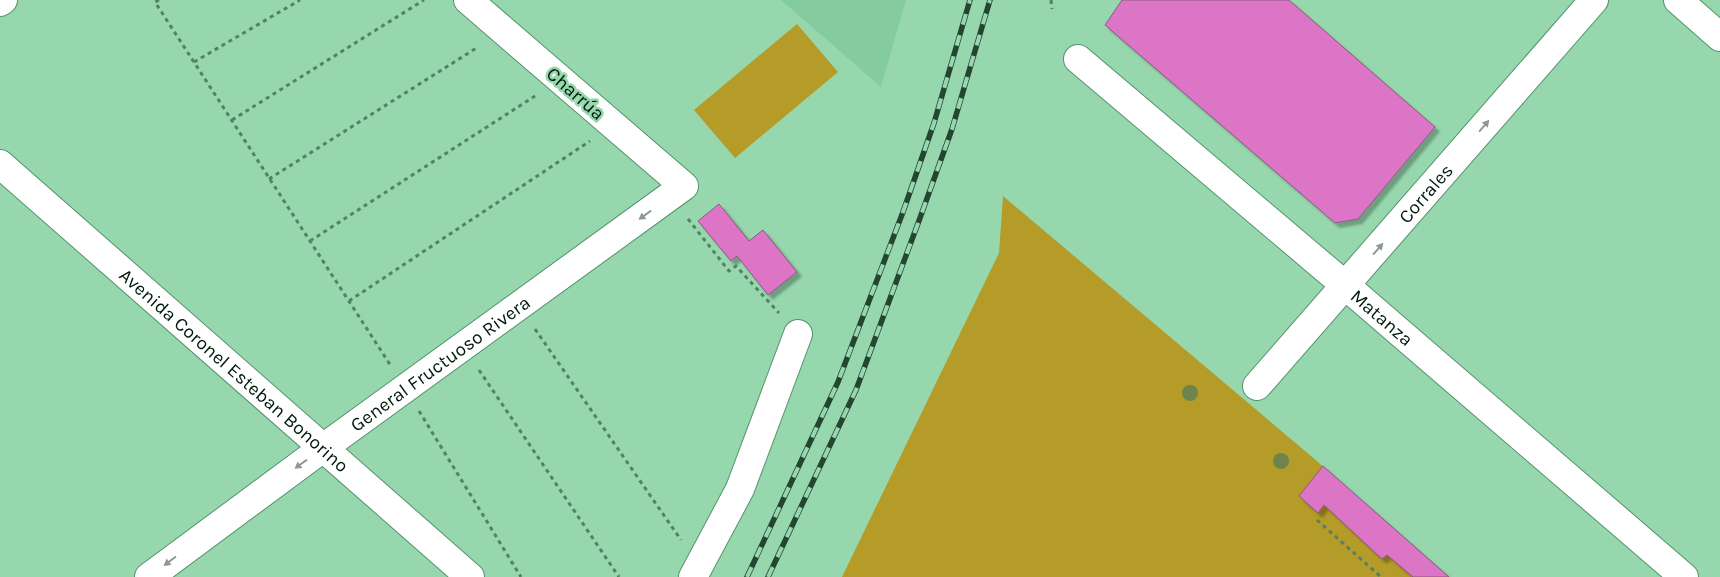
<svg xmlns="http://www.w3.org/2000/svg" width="1720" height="577" font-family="Karla,sans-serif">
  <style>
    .built { fill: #84cc9f }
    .green { fill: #b59b28 }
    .building { fill: #dd75c7; stroke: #8c577f; filter: url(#shadow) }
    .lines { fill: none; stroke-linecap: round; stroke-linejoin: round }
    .minor-casing { stroke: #53936c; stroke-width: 30 }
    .path { stroke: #538265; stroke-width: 3; stroke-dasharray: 4 4; stroke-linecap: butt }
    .minor { stroke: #fff; stroke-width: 28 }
    .rail-casing { stroke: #234531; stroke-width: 5.5 }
    .rail { stroke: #96d7ad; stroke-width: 4; stroke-dasharray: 11; stroke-linecap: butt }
    .tree { fill: #6e844e }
    .oneway { fill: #8d9892 }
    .labels { text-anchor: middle; stroke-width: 5; stroke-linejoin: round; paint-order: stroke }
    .street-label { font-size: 19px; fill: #011a0c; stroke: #96d7ad }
  </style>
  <defs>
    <filter id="shadow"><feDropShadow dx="4.5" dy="4.5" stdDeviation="1" flood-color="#0004"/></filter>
  </defs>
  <rect width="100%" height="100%" fill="#96d7ad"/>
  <!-- built -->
  <path class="built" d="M 781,0 L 906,0 L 881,87 Z"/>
  <!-- green -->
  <path class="green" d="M 797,24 L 838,72 L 735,158 L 694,110 Z
    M 1003,196 L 1311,456 L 1449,577 L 842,577 L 999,253 Z"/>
  <!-- building -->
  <path class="building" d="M 1122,0 L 1289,0 L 1435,127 L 1358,219 L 1335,223 L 1105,25 Z
    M 719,204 L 749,241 L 763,230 L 797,272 L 768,295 L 737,256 L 731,261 L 698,221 Z
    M 1323,466 L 1449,577 L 1413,577 L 1387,555 L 1382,559 L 1324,505 L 1318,513 L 1299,496 Z"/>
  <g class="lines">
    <!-- minor casing -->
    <g class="minor-casing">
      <g id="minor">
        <path d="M 1678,0 L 1720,37"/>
        <path d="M 0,2 L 3,0"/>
        <path id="s1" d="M 1078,59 L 1346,286 L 1684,577"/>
        <path id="s2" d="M 0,164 L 470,577"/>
        <path id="s3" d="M 1257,386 L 1594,0"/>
        <path id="s4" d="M 149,577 L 323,448 L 684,186 L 468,0"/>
        <path d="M 693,577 L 740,489 L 798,334"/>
      </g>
    </g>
    <!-- path -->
    <path class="path" d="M 159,0 L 155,2 L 391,366
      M 1051,0 L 1052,9
      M 194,62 L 300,0
      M 232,120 L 424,0
      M 269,179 L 478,47
      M 688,219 L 729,271 L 736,266 L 779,313
      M 310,241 L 535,96
      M 349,301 L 590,141
      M 535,329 L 681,540
      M 479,370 L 619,577
      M 419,411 L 521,577
      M 1317,520 L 1381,577"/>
    <!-- minor -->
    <use href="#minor" class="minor"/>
    <!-- rail casing -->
    <g class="rail-casing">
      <path id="rail" d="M 747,577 L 838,382 L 903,212 L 934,123 L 970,0
        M 768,577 L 856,390 L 920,218 L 952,129 L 990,0"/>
    </g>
    <!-- rail -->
    <use href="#rail" class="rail"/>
  </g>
  <!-- trees -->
  <g class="tree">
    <circle cx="1190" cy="393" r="8"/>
    <circle cx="1281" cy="461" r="8"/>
  </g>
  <!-- one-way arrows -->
  <defs><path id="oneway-solid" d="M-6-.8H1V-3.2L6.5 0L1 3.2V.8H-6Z" transform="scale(1.25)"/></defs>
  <g class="oneway">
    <use href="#oneway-solid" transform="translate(1484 126) rotate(-49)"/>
    <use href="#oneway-solid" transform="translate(645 215) rotate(144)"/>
    <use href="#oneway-solid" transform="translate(1378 249) rotate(-49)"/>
    <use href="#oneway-solid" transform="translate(301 464) rotate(144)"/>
    <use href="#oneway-solid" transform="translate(170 561) rotate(143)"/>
  </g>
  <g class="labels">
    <!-- street labels -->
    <g class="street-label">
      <text transform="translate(576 93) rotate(41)" y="7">Charrúa</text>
      <text dy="7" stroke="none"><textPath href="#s3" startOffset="256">Corrales</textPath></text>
      <text dy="7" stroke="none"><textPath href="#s1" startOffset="399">Matanza</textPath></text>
      <text dy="7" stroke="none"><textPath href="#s4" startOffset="361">General Fructuoso Rivera</textPath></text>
      <text dy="7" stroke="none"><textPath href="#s2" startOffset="312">Avenida Coronel Esteban Bonorino</textPath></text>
    </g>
  </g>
</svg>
